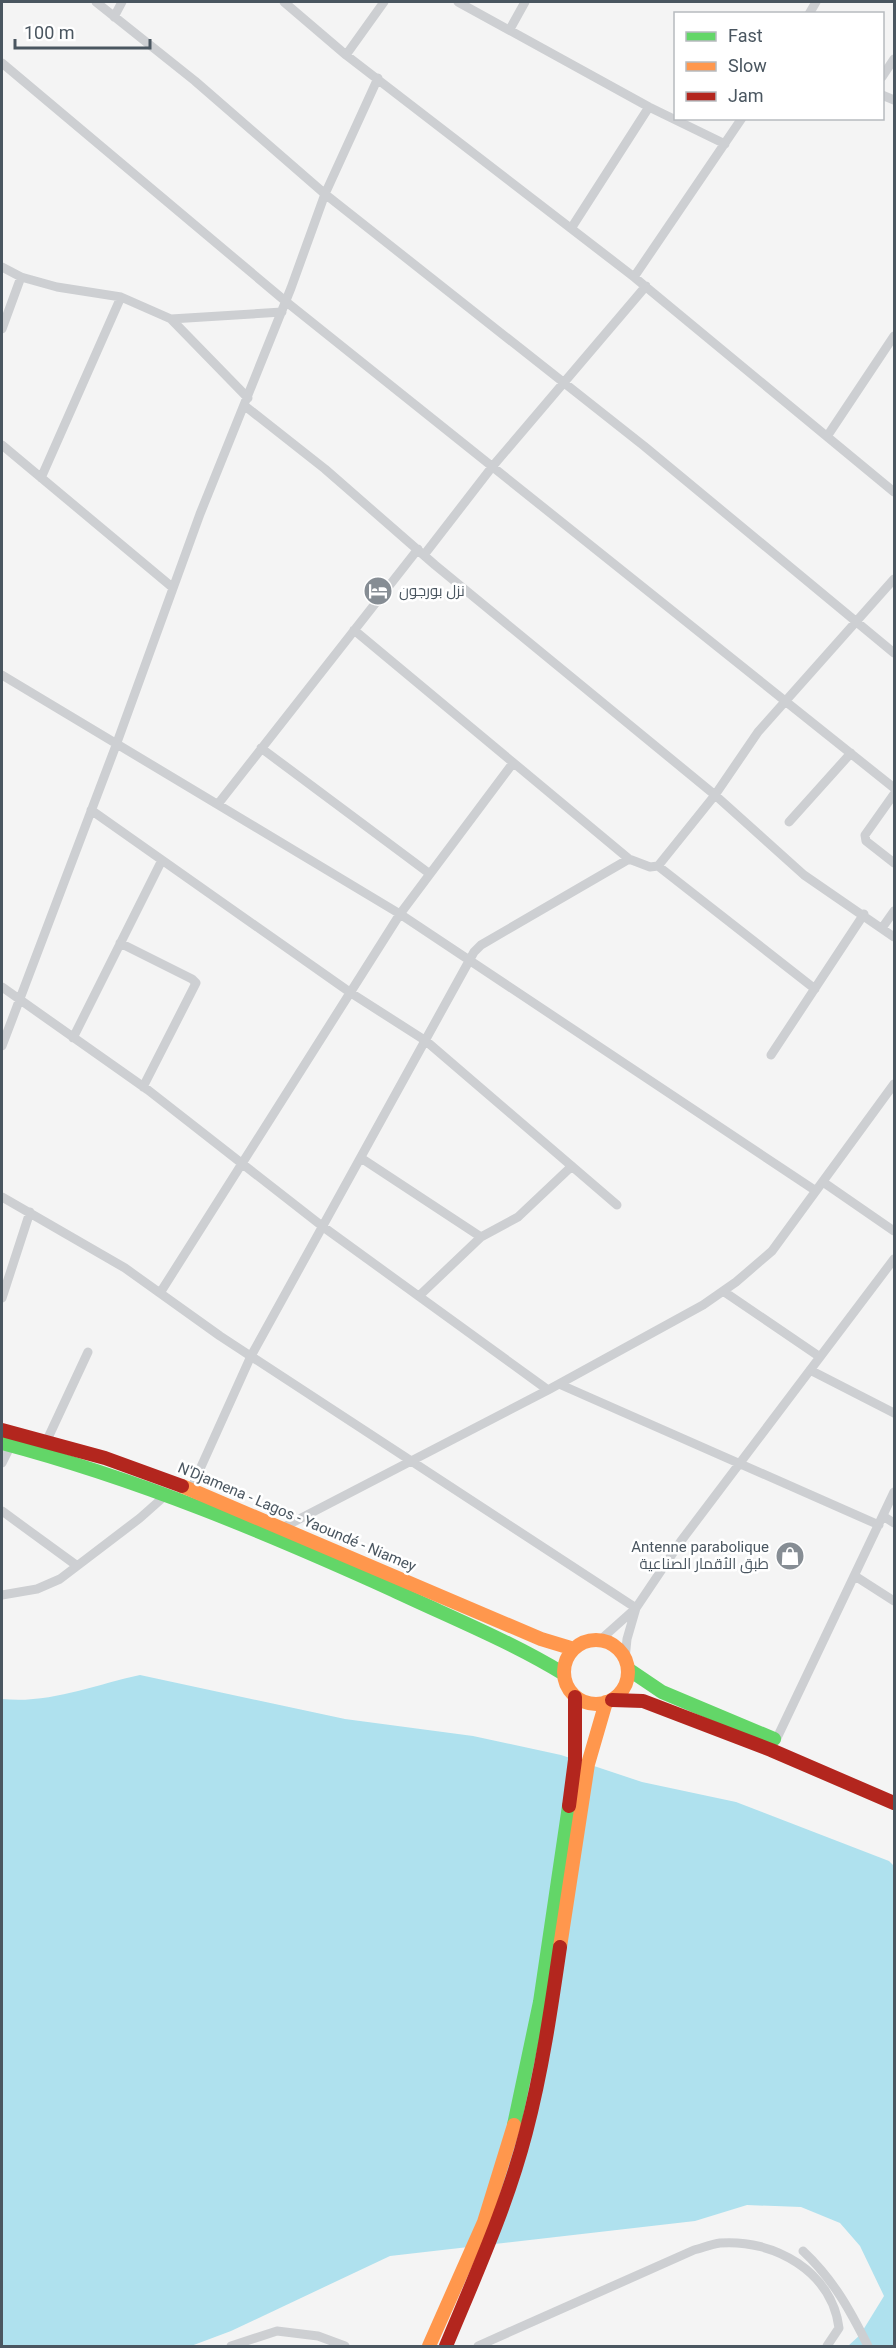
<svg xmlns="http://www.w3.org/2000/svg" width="896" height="2348" font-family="Roboto,Cairo,sans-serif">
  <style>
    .water { fill: #afe1ee }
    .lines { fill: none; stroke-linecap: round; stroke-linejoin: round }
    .street { stroke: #cdcfd2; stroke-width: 9 }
    .fast { stroke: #63d668; stroke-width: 14 }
    .slow { stroke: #ff974d; stroke-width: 14 }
    .jam { stroke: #b3261e; stroke-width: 14 }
    .labels { text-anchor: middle; stroke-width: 5; stroke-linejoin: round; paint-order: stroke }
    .poi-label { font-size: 15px; fill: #4a5660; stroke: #fff; text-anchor: start }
    .street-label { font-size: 15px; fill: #4a5660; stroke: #fff }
  </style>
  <rect width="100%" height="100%" fill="#f4f4f4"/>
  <!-- water -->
  <path class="water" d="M 140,1675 L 345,1719 L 473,1736 L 561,1755 L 642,1782 L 736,1802 L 889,1861 L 894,1866 L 894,2346 L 848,2346 L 860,2335 L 884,2296 L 860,2246 L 840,2223 L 801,2207 L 747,2205 L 695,2221 L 390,2256 L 231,2331 L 191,2346 L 2,2346 L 2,1699 C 49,1704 94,1685 140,1675 Z"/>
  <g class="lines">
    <!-- street -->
    <path class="street" d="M 96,2 L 195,81 L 325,194 L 644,446 L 894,653
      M 284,2 L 346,55 L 634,277 L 894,492
      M 458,2 L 649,107 L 725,144
      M 809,14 L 816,2
      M 114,17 L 122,2
      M 510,29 L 525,2
      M 346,55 L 384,2
      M 2,63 L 284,300 L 894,788
      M 882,77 L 894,59
      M 882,95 L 894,100
      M 572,227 L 649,107
      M 2,267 L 21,277 L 57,287 L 121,297 L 171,319 L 248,398
      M 634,277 L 742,118
      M 171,319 L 282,312
      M 2,329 L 21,277
      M 245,406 L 325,469 L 435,565 L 715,795 L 804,875 L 894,937
      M 828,435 L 894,336
      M 2,445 L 172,587
      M 41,478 L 121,297
      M 424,555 L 492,467 L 646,286
      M 354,630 L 629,859 L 650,867 L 658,866 L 715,795 L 758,732 L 894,579
      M 2,675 L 400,914 L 816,1191
      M 261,748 L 430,874
      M 894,794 L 865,835 L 866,841 L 894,863
      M 218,804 L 418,549
      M 91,810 L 351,993 L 426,1041 L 617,1205
      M 789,822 L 851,753
      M 658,866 L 815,989
      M 882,928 L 894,911
      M 120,943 L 192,979 L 196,983 L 143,1087
      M 2,987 L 148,1090 L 322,1226 L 548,1390
      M 73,1038 L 162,860
      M 2,1046 L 115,748 L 200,514 L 291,288 L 325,194 L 378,78
      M 771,1055 L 864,914
      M 361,1158 L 481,1237
      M 823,1182 L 894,1231
      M 2,1197 L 125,1268 L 220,1336 L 636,1608
      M 723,1291 L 820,1357
      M 160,1293 L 400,914 L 513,763
      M 419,1296 L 481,1237 L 518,1217 L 572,1166
      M 2,1298 L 30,1212
      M 810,1370 L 894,1413
      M 559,1384 L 879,1525
      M 47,1440 L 88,1352
      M 2,1463 L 11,1445
      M 191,1489 L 251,1356 L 474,952 L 481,945 L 629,859
      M 2,1511 L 76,1565
      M 883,1516 L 894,1523
      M 282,1528 L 548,1390 L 703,1305 L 736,1282 L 772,1251 L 894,1084
      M 855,1576 L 894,1601
      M 2,1595 L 37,1589 L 60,1579 L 140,1518 L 167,1494
      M 599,1641 L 636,1608
      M 625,1659 L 627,1639 L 636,1608 L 681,1541 L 894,1259
      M 776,1740 L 894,1492
      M 803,2251 C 833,2279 850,2310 868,2346
      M 231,2346 L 277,2331 L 318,2336 L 345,2346
      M 478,2346 L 694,2250 C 702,2248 712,2244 720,2243 C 775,2239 832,2272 839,2328 L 827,2346"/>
    <!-- fast -->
    <path class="fast" d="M 2,1443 C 138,1479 265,1532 393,1590 C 450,1617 510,1641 564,1674
      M 628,1669 L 662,1692 L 774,1739
      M 514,2125 L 540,2002 L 569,1806"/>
    <!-- slow -->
    <path class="slow" d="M 182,1486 L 541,1639 L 574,1649
      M564 1672a32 32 0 1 1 64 0a32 32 0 1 1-64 0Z
      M 560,1947 L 588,1764 L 606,1702
      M 429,2346 L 484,2222 L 514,2125"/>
    <!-- jam -->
    <path class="jam" d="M 2,1430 L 105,1458 L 182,1486
      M 612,1700 L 643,1701 L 771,1750 L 894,1803
      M 569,1806 L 575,1760 L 575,1697
      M 446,2346 C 475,2276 507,2206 526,2132 C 542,2071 551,2009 560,1947"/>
  </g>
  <!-- icons -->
  <defs>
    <g id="hotel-disc" transform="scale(1.5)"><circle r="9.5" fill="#868d94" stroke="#fff"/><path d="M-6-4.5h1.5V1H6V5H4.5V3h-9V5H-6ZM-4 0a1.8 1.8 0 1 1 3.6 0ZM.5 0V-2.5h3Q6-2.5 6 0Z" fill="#fff"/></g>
    <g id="shop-disc" transform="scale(1.5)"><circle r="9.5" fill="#868d94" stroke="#fff"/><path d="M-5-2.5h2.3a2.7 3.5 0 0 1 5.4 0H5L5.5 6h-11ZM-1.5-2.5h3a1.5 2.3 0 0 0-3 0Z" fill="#fff"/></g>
  </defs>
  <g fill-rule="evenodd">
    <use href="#hotel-disc" x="378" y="591"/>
    <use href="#shop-disc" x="790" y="1556"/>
  </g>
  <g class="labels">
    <!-- poi labels -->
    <g class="poi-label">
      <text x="399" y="596">نزل بورجون</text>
      <text x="769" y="1552" text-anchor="end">Antenne parabolique<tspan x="769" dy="17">طبق الأقمار الصناعية</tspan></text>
    </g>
    <!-- street labels -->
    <g class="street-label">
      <text transform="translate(297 1517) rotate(23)" y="5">N'Djamena - Lagos - Yaoundé - Niamey</text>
    </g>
  </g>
  <!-- border -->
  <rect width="896" height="2348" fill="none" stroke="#4a5660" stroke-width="6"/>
  <!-- legend -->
  <rect x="674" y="12" width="210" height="108" fill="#ffffff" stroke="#b7bbbf" stroke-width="1.5"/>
  <rect x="686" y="32" width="30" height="9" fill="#63d668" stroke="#b7bbbf" stroke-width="1.5"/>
  <text x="728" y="42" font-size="18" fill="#4a5660">Fast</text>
  <rect x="686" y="62" width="30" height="9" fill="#ff974d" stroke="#b7bbbf" stroke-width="1.5"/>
  <text x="728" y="72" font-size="18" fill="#4a5660">Slow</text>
  <rect x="686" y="92" width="30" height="9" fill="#b3261e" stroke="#b7bbbf" stroke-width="1.5"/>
  <text x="728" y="102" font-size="18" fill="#4a5660">Jam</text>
  <!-- scale -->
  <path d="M15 39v9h135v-9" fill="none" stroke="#4a5660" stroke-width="3"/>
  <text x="24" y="39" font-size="18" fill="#4a5660" stroke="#ffffff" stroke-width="4.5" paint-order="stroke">100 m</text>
</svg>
